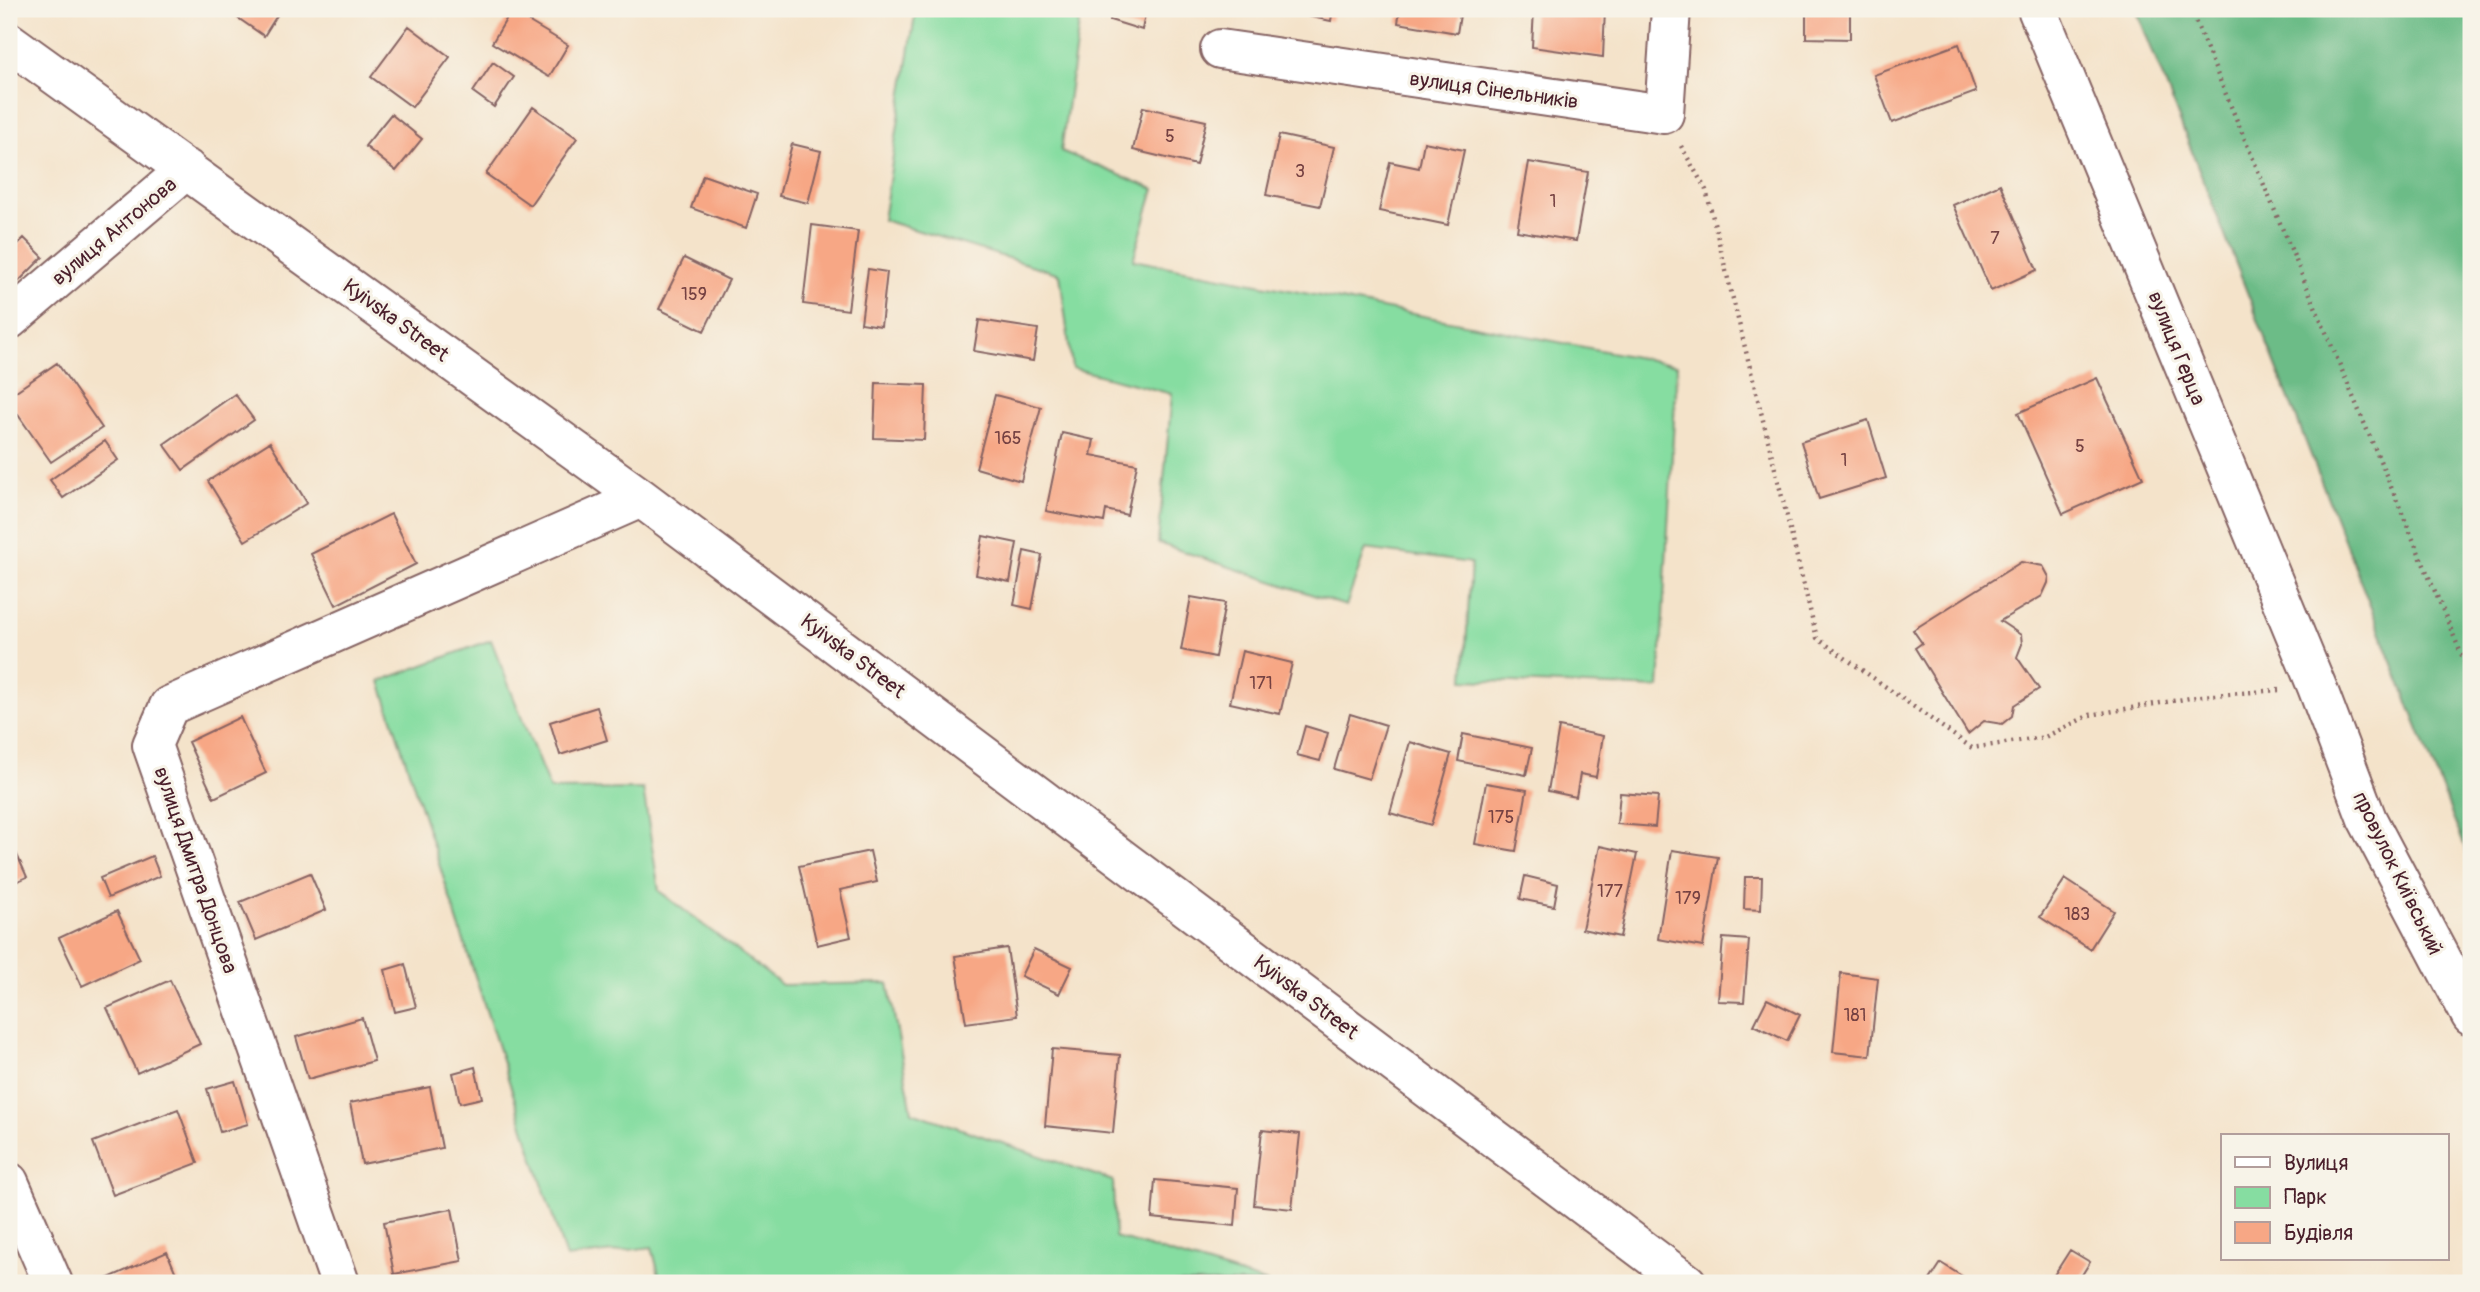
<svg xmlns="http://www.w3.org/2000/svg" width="2480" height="1292" font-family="Pangolin,sans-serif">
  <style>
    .green { fill: #86dda1; stroke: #687e66; stroke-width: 2 }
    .forest { fill: #6cbc87; stroke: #5b6e59; stroke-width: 2 }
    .building { fill: #f7a785 }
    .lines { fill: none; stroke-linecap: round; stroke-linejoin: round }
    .minor-casing { stroke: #866463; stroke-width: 42 }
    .path { stroke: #866463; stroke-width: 4.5; stroke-dasharray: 2 5; stroke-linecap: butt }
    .minor { stroke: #fff; stroke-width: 38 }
    .labels { text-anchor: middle; stroke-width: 6; stroke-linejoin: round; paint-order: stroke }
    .number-label { font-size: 18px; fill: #754142 }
    .street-label { font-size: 21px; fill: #4a1f2b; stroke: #f7f3e8 }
  </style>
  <rect width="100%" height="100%" fill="#f7f3e8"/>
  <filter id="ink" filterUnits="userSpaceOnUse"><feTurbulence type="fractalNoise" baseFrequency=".0143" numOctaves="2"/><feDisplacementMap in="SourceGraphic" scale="14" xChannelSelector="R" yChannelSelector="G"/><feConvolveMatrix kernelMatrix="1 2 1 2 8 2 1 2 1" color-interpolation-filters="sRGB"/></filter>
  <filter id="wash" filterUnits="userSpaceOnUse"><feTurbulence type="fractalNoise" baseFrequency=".00686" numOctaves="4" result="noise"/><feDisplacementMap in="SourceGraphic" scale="28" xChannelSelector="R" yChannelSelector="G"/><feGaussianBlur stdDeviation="1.57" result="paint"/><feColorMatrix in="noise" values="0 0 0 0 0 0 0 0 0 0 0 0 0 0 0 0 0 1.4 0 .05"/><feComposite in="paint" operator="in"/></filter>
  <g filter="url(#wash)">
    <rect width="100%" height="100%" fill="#f4e3ca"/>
    <!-- green -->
    <path class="green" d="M 916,9 L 1081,9 L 1061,151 L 1154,189 L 1133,260 L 1677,365 L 1659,688 L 1464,680 L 1471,563 L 1366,549 L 1346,606 L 1158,543 L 1172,394 L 1072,368 L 1060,274 L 883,220 Z
      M 491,640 L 550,790 L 643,789 L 659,891 L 782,985 L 888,983 L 912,1112 L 1113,1181 L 1115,1237 L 1268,1283 L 661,1283 L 652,1247 L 566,1258 L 380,681 Z"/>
    <!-- forest -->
    <path class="forest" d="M 2136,9 L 2471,9 L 2471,863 Z"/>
    <g id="blocks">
      <!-- building -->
      <path class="building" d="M 239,9 L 281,9 L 264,36 L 235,16 Z
        M 1112,9 L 1146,9 L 1142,30 L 1110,20 Z
        M 1288,9 L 1333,9 L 1331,21 L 1288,12 Z
        M 1400,9 L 1461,9 L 1457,33 L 1398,23 Z
        M 1534,9 L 1605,9 L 1603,57 L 1532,47 Z
        M 1806,9 L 1850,9 L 1850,39 L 1806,38 Z
        M 511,11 L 568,45 L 549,77 L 492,43 Z
        M 409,26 L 450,57 L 412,107 L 371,77 Z
        M 1959,44 L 1976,92 L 1892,123 L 1874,75 Z
        M 493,62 L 514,77 L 494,107 L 473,92 Z
        M 533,107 L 577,138 L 530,205 L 486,174 Z
        M 1143,107 L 1206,121 L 1196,165 L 1133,150 Z
        M 391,114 L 422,139 L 396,171 L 365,146 Z
        M 1279,135 L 1334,147 L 1320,206 L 1266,195 Z
        M 1424,142 L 1464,150 L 1448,225 L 1379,211 L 1390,162 L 1419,168 Z
        M 792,144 L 821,151 L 808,203 L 779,196 Z
        M 1529,162 L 1588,172 L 1576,241 L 1517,231 Z
        M 703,175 L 757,194 L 746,228 L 691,208 Z
        M 2000,184 L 2037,270 L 1991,291 L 1953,205 Z
        M 812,225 L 858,231 L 848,310 L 803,304 Z
        M 24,238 L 43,257 L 9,291 L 9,253 Z
        M 684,258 L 729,280 L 704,331 L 659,309 Z
        M 868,269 L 887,272 L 881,326 L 861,323 Z
        M 979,320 L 1038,329 L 1033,361 L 974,351 Z
        M 57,363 L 102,428 L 51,462 L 9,402 L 9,396 Z
        M 2097,378 L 2143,478 L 2063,514 L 2018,413 Z
        M 876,383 L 926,385 L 924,440 L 874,438 Z
        M 235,394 L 254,420 L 183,470 L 164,444 Z
        M 995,395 L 1041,407 L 1021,481 L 976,468 Z
        M 1868,420 L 1886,478 L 1819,499 L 1801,442 Z
        M 1062,433 L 1094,440 L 1091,455 L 1137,464 L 1127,515 L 1106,510 L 1104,522 L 1046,511 Z
        M 105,441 L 118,460 L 63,498 L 50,480 Z
        M 270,442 L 307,503 L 245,541 L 208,481 Z
        M 391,514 L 416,564 L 336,605 L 311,554 Z
        M 983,536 L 1017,543 L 1010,582 L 976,575 Z
        M 1024,551 L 1042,555 L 1032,609 L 1014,605 Z
        M 2021,562 L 2043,566 L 2049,577 L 2048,583 L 2042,596 L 2000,621 L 2021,635 L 2022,644 L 2017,657 L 2039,689 L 2014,705 L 2012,716 L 2002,724 L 1984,721 L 1968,734 L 1915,648 L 1922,643 L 1913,630 Z
        M 1191,597 L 1225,603 L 1215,657 L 1181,650 Z
        M 1242,651 L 1292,663 L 1280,714 L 1230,703 Z
        M 597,707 L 607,740 L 560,755 L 550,722 Z
        M 1350,714 L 1386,725 L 1369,779 L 1334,769 Z
        M 240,717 L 266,773 L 214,798 L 188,742 Z
        M 1305,726 L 1328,733 L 1320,761 L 1297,755 Z
        M 1559,727 L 1603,736 L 1596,777 L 1580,774 L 1576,797 L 1548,791 Z
        M 1463,734 L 1532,748 L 1526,775 L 1458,761 Z
        M 1410,742 L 1451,754 L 1431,825 L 1390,813 Z
        M 1486,783 L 1527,790 L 1516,851 L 1475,844 Z
        M 1620,793 L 1658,796 L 1655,827 L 1617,824 Z
        M 9,837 L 27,877 L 9,885 Z
        M 1600,846 L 1637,854 L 1620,937 L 1582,929 Z
        M 1672,850 L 1718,857 L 1703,947 L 1658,939 Z
        M 870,851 L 877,882 L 840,890 L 851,937 L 817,945 L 799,866 Z
        M 152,856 L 160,876 L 108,898 L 100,878 Z
        M 310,873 L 326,910 L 256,940 L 240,902 Z
        M 1525,876 L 1558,884 L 1554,906 L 1520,899 Z
        M 1745,877 L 1762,877 L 1761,910 L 1744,909 Z
        M 2065,879 L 2114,911 L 2090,949 L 2040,917 Z
        M 117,911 L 140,959 L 82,986 L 59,938 Z
        M 1723,938 L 1749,940 L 1744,1002 L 1718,1001 Z
        M 1007,948 L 1017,1016 L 966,1023 L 955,956 Z
        M 1034,949 L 1072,967 L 1059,994 L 1021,976 Z
        M 405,964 L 416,1007 L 395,1012 L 385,970 Z
        M 1841,973 L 1878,978 L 1870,1056 L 1833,1052 Z
        M 170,980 L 200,1044 L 137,1073 L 107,1008 Z
        M 1767,999 L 1800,1015 L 1787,1041 L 1754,1025 Z
        M 362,1018 L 374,1061 L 308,1079 L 296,1037 Z
        M 1052,1049 L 1120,1055 L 1113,1133 L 1045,1126 Z
        M 475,1067 L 482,1098 L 460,1103 L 453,1073 Z
        M 235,1081 L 248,1124 L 220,1132 L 207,1089 Z
        M 430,1087 L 442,1148 L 362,1164 L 350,1103 Z
        M 178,1109 L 198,1163 L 113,1195 L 93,1142 Z
        M 1262,1130 L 1300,1134 L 1292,1209 L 1254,1205 Z
        M 1155,1180 L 1238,1188 L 1235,1226 L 1152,1218 Z
        M 452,1209 L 462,1261 L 394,1274 L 384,1222 Z
        M 2070,1250 L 2090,1262 L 2077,1283 L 2049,1283 Z
        M 167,1252 L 180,1283 L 103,1283 L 102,1281 Z
        M 1941,1263 L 1973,1283 L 1928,1283 Z"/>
    </g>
  </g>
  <g filter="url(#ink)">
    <use href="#blocks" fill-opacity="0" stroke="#866463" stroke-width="2"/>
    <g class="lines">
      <!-- minor casing -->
      <g class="minor-casing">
        <path id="minor" d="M 2037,9 L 2317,687 L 2367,819 L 2471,1016
          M 9,42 L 641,498 L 1687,1283
          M 1220,49 L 1664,114 L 1671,9
          M 9,320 L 187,169
          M 9,1182 L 53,1283
          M 340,1283 L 152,745 L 169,706 L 641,498"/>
      </g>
      <!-- path -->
      <path class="path" d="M 2190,9 L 2471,677
        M 1681,146 L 1706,190 L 1817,638 L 1972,748 L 2045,737 L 2090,715 L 2202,696 L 2279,690"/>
      <!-- minor -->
      <use href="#minor" class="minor"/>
    </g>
  </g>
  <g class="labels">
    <!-- number labels -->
    <g class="number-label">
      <text x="1170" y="142">5</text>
      <text x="1300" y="177">3</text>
      <text x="1553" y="207">1</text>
      <text x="1995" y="244">7</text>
      <text x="694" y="300">159</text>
      <text x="1008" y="444">165</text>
      <text x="2080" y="452">5</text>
      <text x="1844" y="466">1</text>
      <text x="1261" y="689">171</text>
      <text x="1501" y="823">175</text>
      <text x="1610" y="897">177</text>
      <text x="1688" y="904">179</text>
      <text x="2077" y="920">183</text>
      <text x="1855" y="1021">181</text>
    </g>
    <!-- street labels -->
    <g class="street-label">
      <text transform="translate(1494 90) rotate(8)" y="7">вулиця Сінельників</text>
      <text transform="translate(114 231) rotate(-40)" y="7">вулиця Антонова</text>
      <text transform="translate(396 320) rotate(36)" y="7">Kyivska Street</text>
      <text transform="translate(2177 348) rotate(68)" y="7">вулиця Герца</text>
      <text transform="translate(853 656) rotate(37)" y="7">Kyivska Street</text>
      <text transform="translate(196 870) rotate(71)" y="7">вулиця Дмитра Донцова</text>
      <text transform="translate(2398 873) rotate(64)" y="7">провулок Київський</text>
      <text transform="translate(1306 997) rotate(37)" y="7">Kyivska Street</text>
    </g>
  </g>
  <!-- margin -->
  <rect width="2480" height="1292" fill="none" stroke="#f7f3e8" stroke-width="35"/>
  <!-- legend -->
  <rect x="2221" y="1134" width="228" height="126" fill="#f7f3e8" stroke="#b29e9c" stroke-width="2"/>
  <rect x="2235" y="1157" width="35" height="10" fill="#ffffff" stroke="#b29e9c" stroke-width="2"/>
  <text x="2284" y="1170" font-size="21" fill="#4a1f2b">Вулиця</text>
  <rect x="2235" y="1187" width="35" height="21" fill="#86dda1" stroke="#b29e9c" stroke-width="2"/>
  <text x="2284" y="1204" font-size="21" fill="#4a1f2b">Парк</text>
  <rect x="2235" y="1222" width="35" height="21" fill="#f7a785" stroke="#b29e9c" stroke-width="2"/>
  <text x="2284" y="1240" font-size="21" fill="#4a1f2b">Будівля</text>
</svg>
